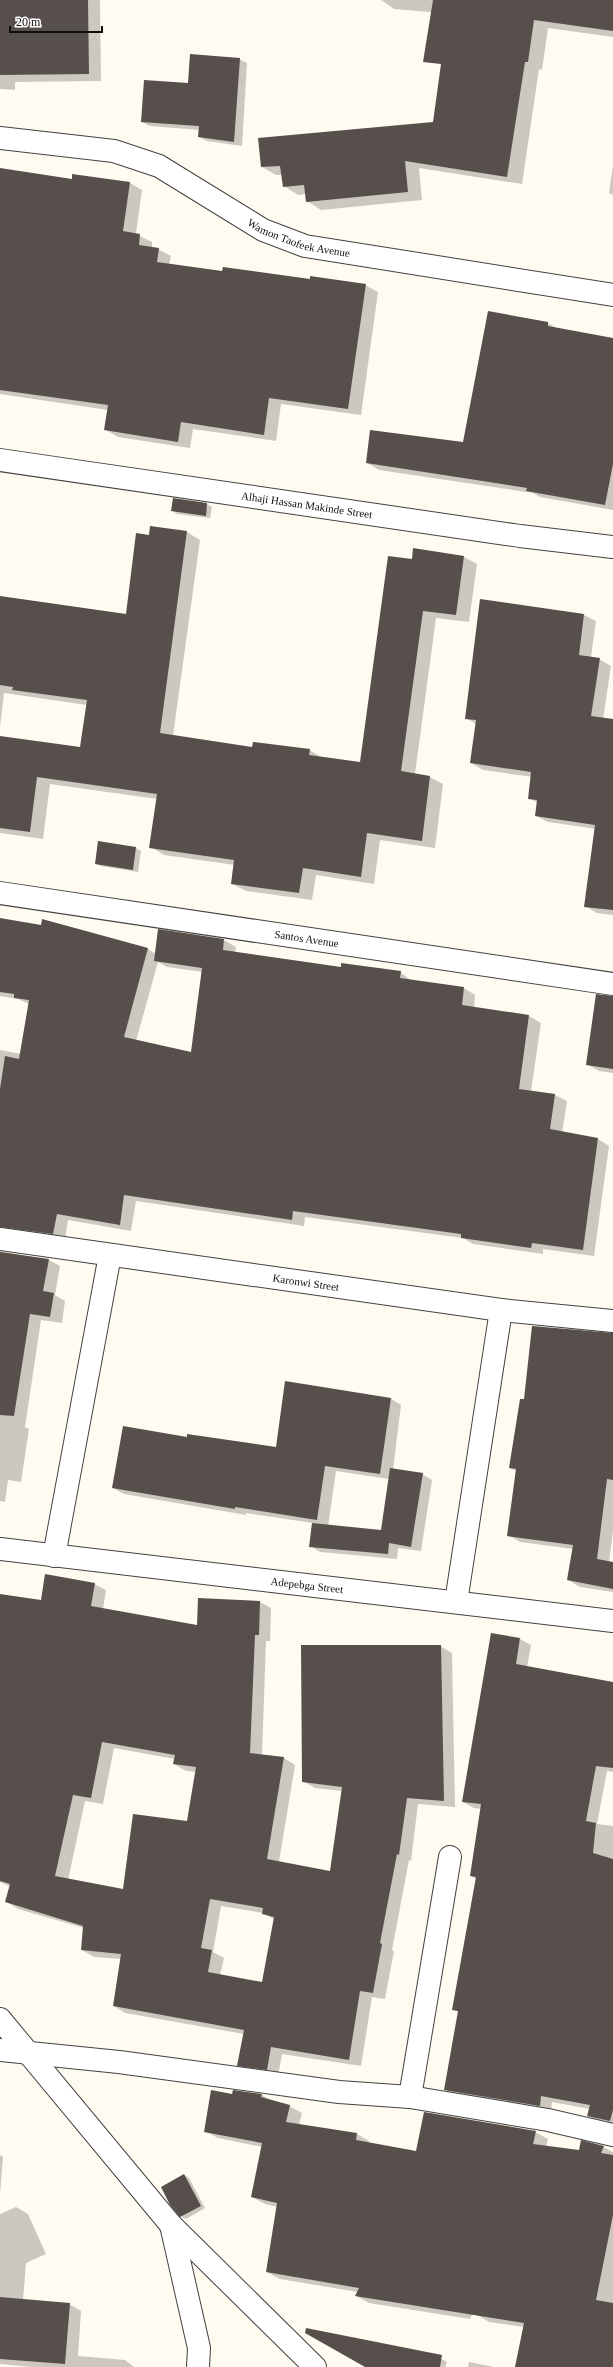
<svg xmlns="http://www.w3.org/2000/svg" width="613" height="2367" font-family="Georgia,serif">
  <style>
    .shadow { fill: #0003; fill-rule: evenodd }
    .building { fill: #574f4b; fill-rule: evenodd }
    .lines { fill: none; stroke-linecap: round; stroke-linejoin: round }
    .minor-casing { stroke: #424242; stroke-width: 24 }
    .minor { stroke: #fff; stroke-width: 22 }
    .labels { text-anchor: middle; stroke-width: 4; stroke-linejoin: round; paint-order: stroke }
    .street-label { font-size: 11px; fill: #0f0f0f; stroke: #fff }
  </style>
  <rect width="100%" height="100%" fill="#fffbf0"/>
  <!-- shadow -->
  <path class="shadow" d="M 0,0 L 100,0 L 101,81 L 15,82 L 15,90 L 0,89 Z
    M 381,0 L 456,0 L 454,14 L 394,9 Z
    M 486,0 L 613,0 L 613,37 L 548,28 L 542,70 L 539,69 L 522,184 L 419,168 L 422,200 L 321,210 L 307,201 L 306,194 L 298,195 L 284,186 L 282,175 L 276,175 L 262,167 L 433,123 Z
    M 239,59 L 247,63 L 242,146 L 207,141 L 199,137 L 200,130 L 150,126 L 142,122 L 189,84 Z
    M 613,165 L 613,195 L 609,193 Z
    M 0,169 L 72,180 L 130,183 L 142,190 L 136,234 L 152,242 L 152,248 L 158,249 L 171,256 L 169,265 L 223,272 L 365,285 L 378,292 L 361,415 L 281,404 L 276,441 L 193,429 L 190,448 L 118,437 L 106,430 L 108,410 L 0,394 Z
    M 548,323 L 558,329 L 613,339 L 613,510 L 540,497 L 533,493 L 379,470 L 367,463 L 464,443 Z
    M 174,499 L 207,504 L 212,507 L 210,518 L 177,514 L 173,511 Z
    M 151,527 L 187,532 L 200,540 L 173,736 L 253,748 L 309,750 L 323,758 L 361,763 L 413,561 L 464,557 L 477,564 L 469,622 L 436,618 L 415,774 L 430,777 L 443,784 L 435,848 L 380,840 L 374,884 L 316,875 L 312,900 L 246,891 L 232,884 L 235,865 L 164,855 L 151,847 L 157,799 L 50,784 L 43,839 L 0,833 L 0,737 L 81,749 L 87,705 L 4,693 L 0,727 L 0,597 L 126,615 Z
    M 584,615 L 596,621 L 591,657 L 599,659 L 611,666 L 603,719 L 613,720 L 613,915 L 597,913 L 585,906 L 596,829 L 548,822 L 536,816 L 538,803 L 529,798 L 532,777 L 483,770 L 471,763 L 476,724 L 466,718 Z
    M 99,842 L 136,848 L 141,851 L 138,872 L 101,866 L 96,864 Z
    M 0,919 L 42,927 L 43,920 L 148,949 L 156,954 L 159,930 L 224,940 L 236,947 L 235,953 L 342,968 L 400,972 L 412,981 L 464,988 L 475,995 L 474,1008 L 529,1016 L 541,1023 L 531,1091 L 555,1095 L 567,1101 L 562,1133 L 598,1139 L 609,1146 L 594,1256 L 543,1249 L 543,1254 L 473,1244 L 463,1238 L 305,1217 L 304,1226 L 136,1201 L 131,1231 L 68,1220 L 65,1240 L 0,1242 L 0,1050 L 21,1054 L 29,1004 L 18,999 L 0,996 ZM 158,962 L 167,967 L 203,972 L 192,1053 L 136,1041 Z
    M 613,1005 L 613,1073 L 599,1071 L 588,1065 Z
    M 0,1251 L 49,1260 L 60,1266 L 55,1295 L 65,1301 L 62,1323 L 41,1320 L 25,1427 L 29,1429 L 21,1482 L 8,1480 L 5,1502 L 0,1501 Z
    M 613,1334 L 613,1531 L 609,1562 L 613,1562 L 613,1592 L 580,1587 L 568,1580 L 573,1549 L 520,1542 L 508,1535 L 516,1471 L 510,1468 L 525,1400 Z
    M 390,1398 L 401,1405 L 393,1470 L 422,1474 L 432,1480 L 421,1551 L 398,1548 L 397,1559 L 320,1552 L 311,1546 L 313,1523 L 246,1513 L 246,1515 L 124,1494 L 113,1488 L 187,1438 L 277,1448 ZM 336,1471 L 389,1479 L 382,1531 L 328,1526 Z
    M 94,1584 L 106,1590 L 103,1609 L 198,1626 L 260,1602 L 271,1608 L 270,1641 L 266,1641 L 262,1755 L 284,1758 L 295,1765 L 279,1862 L 331,1872 L 342,1791 L 315,1788 L 303,1781 L 440,1646 L 452,1653 L 455,1807 L 418,1804 L 411,1861 L 409,1860 L 392,1950 L 394,1951 L 385,1999 L 372,1997 L 361,2066 L 282,2054 L 278,2076 L 250,2072 L 238,2065 L 244,2034 L 125,2013 L 114,2006 L 122,1959 L 94,1957 L 82,1950 L 84,1928 L 18,1909 L 7,1902 L 11,1887 L 0,1882 L 0,1595 L 42,1601 ZM 114,1748 L 175,1759 L 174,1764 L 186,1771 L 196,1772 L 188,1822 L 124,1890 L 68,1880 L 85,1801 L 103,1804 ZM 221,1906 L 263,1913 L 275,1920 L 263,1983 L 220,1975 L 224,1958 L 213,1952 Z
    M 520,1639 L 531,1645 L 527,1667 L 613,1683 L 613,1772 L 607,1771 L 597,1824 L 613,1826 L 613,2125 L 599,2122 L 588,2116 L 590,2109 L 552,2102 L 551,2112 L 456,2096 L 445,2089 L 459,2012 L 453,2009 L 476,1879 L 471,1876 L 482,1809 L 474,1808 L 463,1802 Z
    M 233,2095 L 262,2095 L 272,2101 L 289,2106 L 302,2113 L 299,2125 L 357,2134 L 369,2141 L 369,2143 L 417,2153 L 535,2132 L 548,2139 L 546,2147 L 580,2151 L 603,2147 L 613,2152 L 613,2367 L 516,2367 L 524,2327 L 489,2322 L 477,2315 L 478,2302 L 470,2319 L 369,2303 L 356,2296 L 358,2292 L 280,2279 L 267,2272 L 278,2207 L 265,2204 L 252,2197 L 262,2147 L 218,2138 L 205,2131 Z
    M 0,2155 L 3,2157 L 0,2194 Z
    M 184,2175 L 189,2178 L 205,2208 L 186,2219 L 181,2216 Z
    M 16,2207 L 28,2214 L 46,2254 L 26,2263 L 23,2300 L 69,2304 L 81,2311 L 78,2356 L 125,2360 L 134,2367 L 32,2367 L 0,2364 L 0,2214 Z
    M 434,2355 L 447,2362 L 445,2367 L 367,2367 Z
    M 469,2362 L 494,2367 L 468,2367 Z"/>
  <!-- building -->
  <path class="building" d="M 0,0 L 88,0 L 89,74 L 0,75 Z
    M 433,0 L 613,0 L 613,31 L 534,20 L 528,62 L 525,62 L 507,177 L 405,161 L 408,192 L 306,202 L 304,185 L 283,187 L 280,166 L 261,167 L 258,138 L 433,122 L 441,64 L 423,62 Z
    M 190,54 L 240,58 L 234,142 L 198,137 L 199,126 L 141,122 L 144,80 L 188,83 Z
    M 0,168 L 72,179 L 72,174 L 130,182 L 123,231 L 140,234 L 139,245 L 159,248 L 157,262 L 222,271 L 223,267 L 310,279 L 310,276 L 366,284 L 348,409 L 269,398 L 264,435 L 181,422 L 178,442 L 104,430 L 108,405 L 0,390 Z
    M 488,311 L 548,322 L 548,326 L 613,338 L 613,464 L 605,505 L 526,491 L 527,488 L 366,463 L 370,430 L 463,442 Z
    M 173,498 L 207,503 L 206,516 L 171,511 Z
    M 150,526 L 187,531 L 160,733 L 252,747 L 253,742 L 310,749 L 309,755 L 360,762 L 388,556 L 412,559 L 413,548 L 464,556 L 456,615 L 423,611 L 401,771 L 430,776 L 422,841 L 367,833 L 361,877 L 303,868 L 299,893 L 231,884 L 234,860 L 149,848 L 157,794 L 37,777 L 30,832 L 0,828 L 0,736 L 80,747 L 87,700 L 12,690 L 13,687 L 0,685 L 0,596 L 126,614 L 136,533 L 149,535 Z
    M 480,599 L 584,614 L 579,655 L 600,658 L 591,716 L 613,719 L 613,910 L 584,907 L 595,825 L 535,816 L 537,800 L 528,799 L 531,772 L 470,763 L 476,720 L 465,719 Z
    M 98,841 L 136,847 L 133,870 L 95,864 Z
    M 0,918 L 41,925 L 42,919 L 148,948 L 124,1037 L 191,1052 L 202,968 L 154,961 L 158,929 L 224,939 L 223,950 L 341,967 L 341,963 L 401,971 L 400,978 L 464,987 L 462,1005 L 529,1015 L 519,1089 L 555,1094 L 550,1129 L 598,1138 L 583,1250 L 532,1243 L 531,1248 L 461,1238 L 461,1234 L 293,1211 L 292,1220 L 124,1195 L 120,1225 L 57,1214 L 53,1234 L 0,1227 L 0,1089 L 5,1056 L 19,1059 L 29,1000 L 14,998 L 14,994 L 0,992 Z
    M 596,994 L 613,996 L 613,1069 L 586,1065 Z
    M 0,1252 L 49,1259 L 43,1291 L 54,1293 L 50,1317 L 30,1314 L 14,1416 L 0,1415 Z
    M 532,1326 L 613,1333 L 613,1480 L 607,1479 L 597,1559 L 613,1562 L 613,1589 L 567,1580 L 573,1545 L 507,1536 L 516,1469 L 509,1468 L 520,1399 L 524,1399 Z
    M 285,1381 L 391,1398 L 380,1474 L 325,1466 L 317,1520 L 235,1507 L 235,1509 L 112,1488 L 123,1426 L 187,1437 L 187,1434 L 276,1447 Z
    M 390,1468 L 423,1473 L 411,1547 L 389,1543 L 388,1554 L 309,1547 L 312,1523 L 381,1530 Z
    M 45,1574 L 95,1583 L 91,1606 L 197,1625 L 198,1598 L 260,1601 L 259,1635 L 255,1635 L 250,1753 L 284,1757 L 267,1859 L 330,1871 L 342,1787 L 302,1782 L 301,1645 L 441,1645 L 444,1801 L 407,1798 L 399,1855 L 397,1854 L 380,1943 L 382,1944 L 373,1993 L 360,1991 L 349,2060 L 271,2047 L 267,2070 L 237,2066 L 244,2030 L 113,2006 L 121,1954 L 81,1950 L 83,1926 L 5,1902 L 10,1884 L 0,1881 L 0,1594 L 41,1600 ZM 102,1742 L 175,1755 L 173,1764 L 196,1767 L 187,1821 L 133,1814 L 123,1889 L 55,1876 L 73,1795 L 91,1798 ZM 210,1899 L 263,1908 L 262,1914 L 274,1917 L 262,1982 L 208,1972 L 212,1950 L 201,1948 Z
    M 491,1633 L 520,1638 L 516,1664 L 613,1682 L 613,1768 L 596,1766 L 586,1821 L 596,1823 L 593,1853 L 613,1859 L 613,2110 L 610,2121 L 587,2116 L 590,2105 L 541,2096 L 540,2106 L 444,2090 L 458,2011 L 452,2010 L 476,1877 L 470,1876 L 481,1804 L 462,1802 Z
    M 211,2090 L 232,2094 L 233,2090 L 262,2094 L 261,2097 L 290,2105 L 286,2122 L 357,2133 L 356,2140 L 416,2151 L 424,2112 L 536,2131 L 533,2144 L 579,2150 L 581,2140 L 604,2146 L 601,2153 L 613,2155 L 613,2215 L 596,2300 L 613,2303 L 613,2367 L 515,2367 L 524,2323 L 355,2296 L 359,2288 L 266,2272 L 277,2203 L 251,2197 L 262,2143 L 204,2132 Z
    M 184,2174 L 201,2206 L 180,2217 L 170,2205 L 161,2187 Z
    M 0,2297 L 70,2303 L 65,2364 L 0,2359 Z
    M 306,2328 L 442,2355 L 440,2367 L 365,2367 L 305,2333 Z"/>
  <g class="lines">
    <!-- minor casing -->
    <g class="minor-casing">
      <g id="minor">
        <path id="s1" d="M 0,138 L 114,151 L 159,166 L 263,230 L 305,246 L 613,295"/>
        <path id="s2" d="M 0,460 L 520,536 L 613,547"/>
        <path id="s3" d="M 0,893 L 613,984"/>
        <path id="s4" d="M 0,1239 L 501,1310 L 613,1321"/>
        <path id="s5" d="M 0,1549 L 613,1621"/>
        <path d="M 54,1556 L 110,1255"/>
        <path d="M 456,1602 L 501,1310"/>
        <path d="M 0,2019 L 171,2225 L 315,2367"/>
        <path d="M 0,2050 L 119,2062 L 339,2092 L 410,2097 L 548,2120 L 613,2135"/>
        <path d="M 410,2097 L 450,1857"/>
        <path d="M 171,2225 L 199,2348 L 198,2367"/>
      </g>
    </g>
    <!-- minor -->
    <use href="#minor" class="minor"/>
  </g>
  <g class="labels">
    <!-- street labels -->
    <g class="street-label">
      <text dy="4" stroke="none"><textPath href="#s1" startOffset="321">Wamon Taofeek Avenue</textPath></text>
      <text dy="4" stroke="none"><textPath href="#s2" startOffset="310">Alhaji Hassan Makinde Street</textPath></text>
      <text dy="4" stroke="none"><textPath href="#s3" startOffset="310">Santos Avenue</textPath></text>
      <text dy="4" stroke="none"><textPath href="#s4" startOffset="309">Karonwi Street</textPath></text>
      <text dy="4" stroke="none"><textPath href="#s5" startOffset="309">Adepebga Street</textPath></text>
    </g>
  </g>
  <!-- scale -->
  <path d="M10 26v6h92v-6" fill="none" stroke="#0f0f0f" stroke-width="2"/>
  <text x="16" y="26" font-size="12" fill="#0f0f0f" stroke="#ffffff" stroke-width="3" paint-order="stroke">20 m</text>
</svg>
